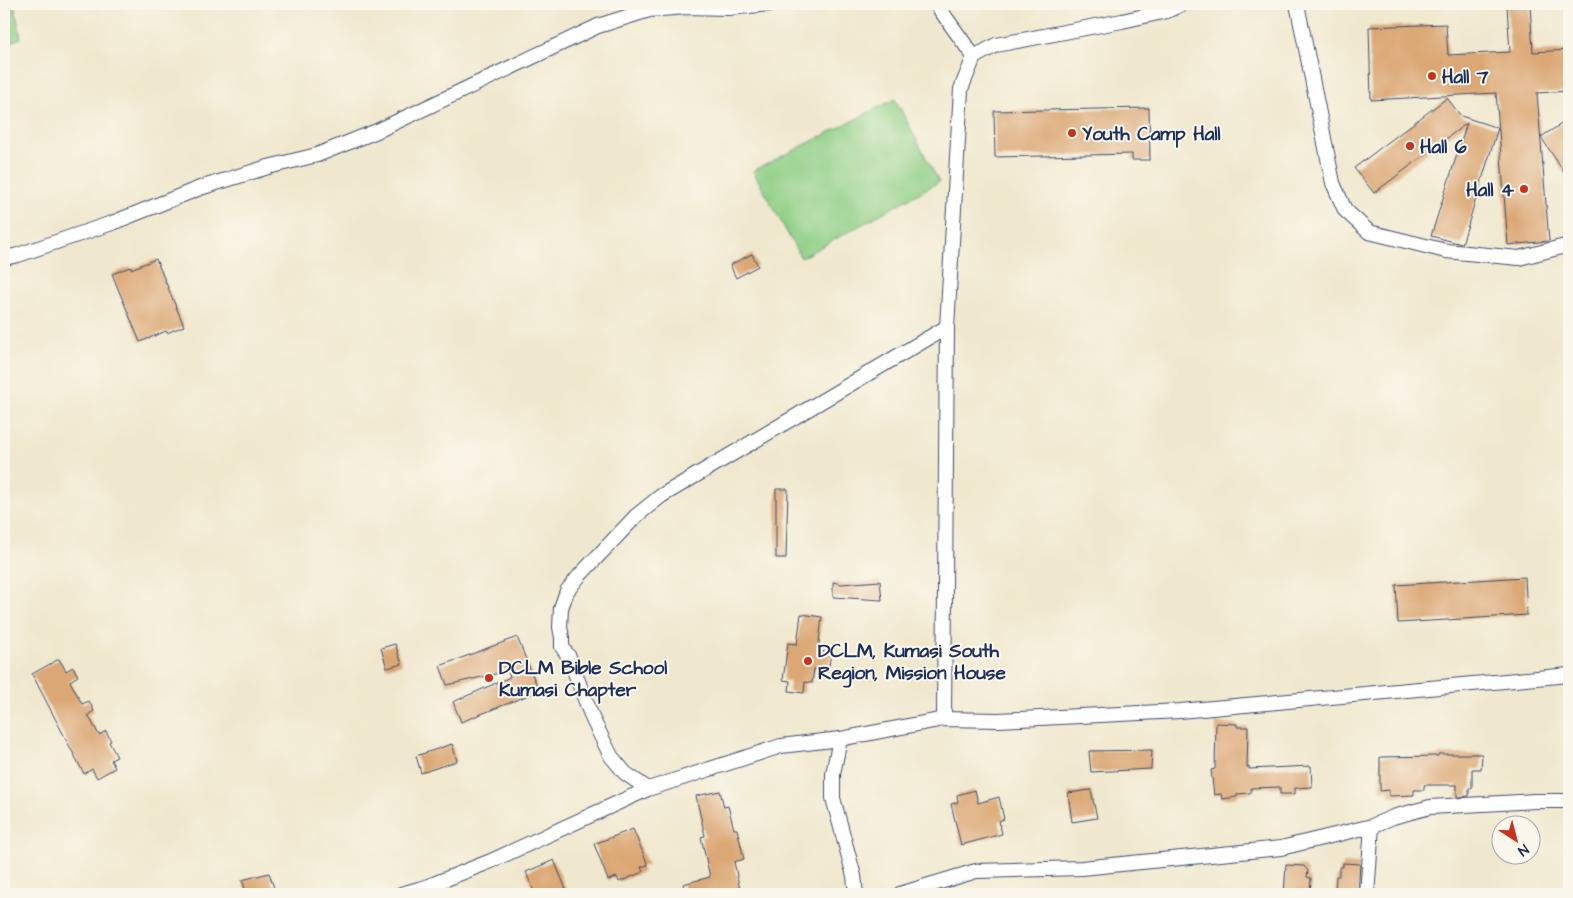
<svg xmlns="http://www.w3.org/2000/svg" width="1573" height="898" font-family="'Architects Daughter',sans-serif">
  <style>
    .green { fill: #8fcf85; stroke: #557f72 }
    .building { fill: #dba775 }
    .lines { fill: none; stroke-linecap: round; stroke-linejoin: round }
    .street-casing { stroke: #3b4b6f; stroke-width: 16 }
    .street { stroke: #fff; stroke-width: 14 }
    .poi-dot { fill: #c8321e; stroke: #fbf7ec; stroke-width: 2 }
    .labels { text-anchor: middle; stroke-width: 4; stroke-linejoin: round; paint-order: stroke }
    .poi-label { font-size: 19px; font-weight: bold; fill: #1b2f5e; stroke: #fbf7ec; text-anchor: start }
  </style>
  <rect width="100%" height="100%" fill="#fbf7ec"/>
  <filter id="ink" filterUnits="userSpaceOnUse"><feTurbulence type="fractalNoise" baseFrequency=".02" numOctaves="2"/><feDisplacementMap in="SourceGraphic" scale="10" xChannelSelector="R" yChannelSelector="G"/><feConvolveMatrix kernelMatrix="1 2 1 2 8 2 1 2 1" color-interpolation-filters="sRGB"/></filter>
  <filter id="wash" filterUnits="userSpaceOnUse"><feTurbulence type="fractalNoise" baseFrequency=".0096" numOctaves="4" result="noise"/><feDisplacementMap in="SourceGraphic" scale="20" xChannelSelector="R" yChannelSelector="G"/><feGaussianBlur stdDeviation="1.12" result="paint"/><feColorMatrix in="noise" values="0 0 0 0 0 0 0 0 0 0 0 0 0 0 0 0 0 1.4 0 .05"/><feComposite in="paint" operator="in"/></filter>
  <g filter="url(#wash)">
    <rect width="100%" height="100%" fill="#f0e8ce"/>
    <!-- green -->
    <path class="green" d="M 4,4 L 14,4 L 21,38 L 4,45 Z
      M 895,99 L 939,182 L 801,258 L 753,171 Z"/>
    <g id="blocks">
      <!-- building -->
      <path class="building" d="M 1530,5 L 1533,52 L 1569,50 L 1569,91 L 1537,93 L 1549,241 L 1508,245 L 1496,93 L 1371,100 L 1369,27 L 1446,24 L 1448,55 L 1510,52 L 1507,6 Z
        M 1447,98 L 1461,116 L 1498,128 L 1462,244 L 1431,236 L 1467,123 L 1374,193 L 1354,168 Z
        M 1149,108 L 1150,160 L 1132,160 L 1132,154 L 995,157 L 994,111 Z
        M 1569,119 L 1569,180 L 1541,137 Z
        M 752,254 L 758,266 L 736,278 L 730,265 Z
        M 156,259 L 184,326 L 167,333 L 166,331 L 140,342 L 112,274 L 130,267 L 131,269 Z
        M 776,489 L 788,489 L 786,558 L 776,558 Z
        M 1525,577 L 1527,615 L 1398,623 L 1396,585 Z
        M 880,581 L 882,600 L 833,597 L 833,582 L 841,584 Z
        M 801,614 L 822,617 L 818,651 L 831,653 L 828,671 L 814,669 L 812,683 L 805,682 L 804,693 L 789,691 L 790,681 L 783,680 L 788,643 L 797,644 Z
        M 517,637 L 539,691 L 461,722 L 453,702 L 510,677 L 508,671 L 447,685 L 440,666 Z
        M 395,644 L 402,664 L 387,668 L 381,648 Z
        M 59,659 L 66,671 L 73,667 L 78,676 L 70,681 L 82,704 L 89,701 L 94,711 L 88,715 L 99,735 L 106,731 L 111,741 L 109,742 L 117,757 L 111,760 L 115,768 L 97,778 L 92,769 L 84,774 L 32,674 Z
        M 1216,723 L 1237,724 L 1237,727 L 1248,727 L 1247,767 L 1249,766 L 1249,769 L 1311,766 L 1312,787 L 1295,788 L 1295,794 L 1280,794 L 1280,787 L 1251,788 L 1251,793 L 1237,794 L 1237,797 L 1222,799 L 1221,794 L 1214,795 L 1211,770 L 1215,769 Z
        M 452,744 L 457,761 L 421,773 L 416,756 Z
        M 1152,750 L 1151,769 L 1091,772 L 1089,751 Z
        M 1438,754 L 1482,754 L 1481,769 L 1472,769 L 1472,788 L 1469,788 L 1469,796 L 1457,797 L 1457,785 L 1424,785 L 1424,790 L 1414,790 L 1414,795 L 1389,796 L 1389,790 L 1380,791 L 1380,757 L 1438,756 Z
        M 975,790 L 978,803 L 999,797 L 1004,819 L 999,821 L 1002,834 L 961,845 L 951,804 L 958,802 L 957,795 Z
        M 1091,790 L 1097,818 L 1072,822 L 1068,793 Z
        M 720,791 L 724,807 L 728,806 L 734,829 L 737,829 L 744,859 L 734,862 L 741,894 L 686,894 L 683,884 L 710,877 L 701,837 L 705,836 L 696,796 Z
        M 633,829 L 648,865 L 641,867 L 643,872 L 619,882 L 617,877 L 608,880 L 594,844 Z
        M 554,860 L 568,894 L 535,894 L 526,872 Z
        M 1343,863 L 1360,864 L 1358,894 L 1335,894 L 1336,876 L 1339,876 L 1339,867 L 1343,867 Z
        M 1286,865 L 1304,866 L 1308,871 L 1307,877 L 1311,878 L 1310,894 L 1284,894 Z
        M 269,873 L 276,894 L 247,894 L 242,880 Z"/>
    </g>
  </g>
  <g filter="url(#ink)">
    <use href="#blocks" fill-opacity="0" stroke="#3b4b6f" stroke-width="1"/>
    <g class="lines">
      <!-- street casing -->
      <g class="street-casing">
        <path id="street" d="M 936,4 L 974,57
          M 1297,4 L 1333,183 L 1345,210 L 1369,232 L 1446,251 L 1519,258 L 1569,245
          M 4,258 L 18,255 L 112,223 L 200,188 L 268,167 L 317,155 L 377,131 L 598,26 L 649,10 L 686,7 L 729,8 L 770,4
          M 944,719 L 947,327 L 961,89 L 974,57 L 996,45 L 1122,21 L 1167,11 L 1182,4
          M 840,739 L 833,774 L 833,798 L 854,876 L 856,894
          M 648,789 L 625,773 L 611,756 L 593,720 L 569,657 L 562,647 L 562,638 L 560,627 L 561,608 L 567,591 L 580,575 L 636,516 L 661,496 L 947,327
          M 401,894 L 426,887 L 491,861 L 648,789 L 781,746 L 840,739 L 944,719 L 998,720 L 1180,711 L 1569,675
          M 900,894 L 976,871 L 1082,868 L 1281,848 L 1372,826 L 1393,817 L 1430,807 L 1535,801 L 1569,801
          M 1367,894 L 1372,826"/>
      </g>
      <!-- street -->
      <use href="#street" class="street"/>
    </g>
  </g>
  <!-- markers -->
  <g class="poi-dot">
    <circle cx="1432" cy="76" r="5"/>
    <circle cx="1072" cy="133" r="5"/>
    <circle cx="1410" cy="146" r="5"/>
    <circle cx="1524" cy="189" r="5"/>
    <circle cx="808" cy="661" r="5"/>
    <circle cx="489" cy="678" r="5"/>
  </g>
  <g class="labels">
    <!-- poi labels -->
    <g class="poi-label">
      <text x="1442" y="83">Hall 7</text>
      <text x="1082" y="140">Youth Camp Hall</text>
      <text x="1420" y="153">Hall 6</text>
      <text x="1514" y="196" text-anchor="end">Hall 4</text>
      <text x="818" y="657">DCLM, Kumasi South<tspan x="818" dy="22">Region, Mission House</tspan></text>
      <text x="499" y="674">DCLM Bible School<tspan x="499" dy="22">Kumasi Chapter</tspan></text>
    </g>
  </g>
  <!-- margin -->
  <rect width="1573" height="898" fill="none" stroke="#fbf7ec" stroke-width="20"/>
  <!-- north arrow -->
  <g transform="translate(1516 840) rotate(144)"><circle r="24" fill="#fbf7ec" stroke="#a1a7b3"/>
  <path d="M0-4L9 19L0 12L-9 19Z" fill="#c8321e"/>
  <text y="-8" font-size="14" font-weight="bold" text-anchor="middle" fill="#1b2f5e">N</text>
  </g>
</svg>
